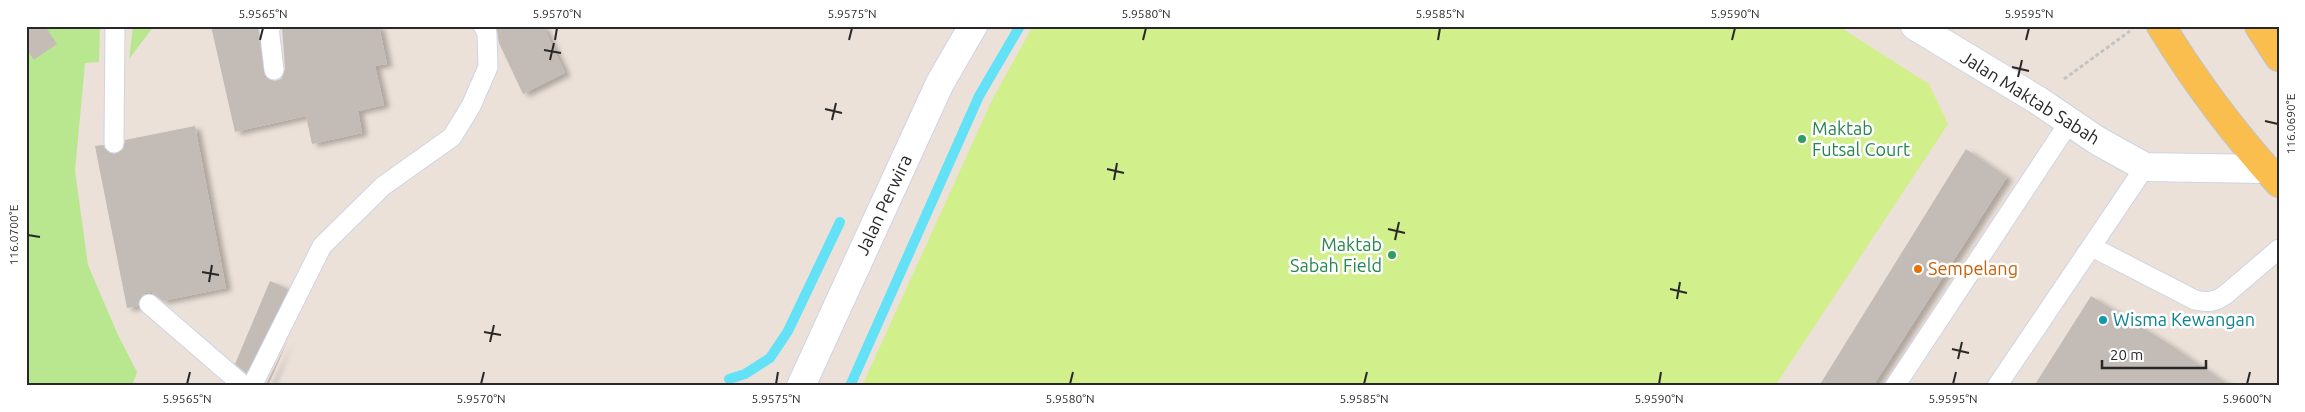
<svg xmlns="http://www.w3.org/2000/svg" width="2305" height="412" font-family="Ubuntu,sans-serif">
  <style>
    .green { fill: #b8e790 }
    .pitch { fill: #d1ef8b }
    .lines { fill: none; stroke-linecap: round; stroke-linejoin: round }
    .stream { stroke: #62e1f7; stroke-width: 10 }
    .building { fill: #c3bbb5; filter: url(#shadow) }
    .primary-tunnel { stroke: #c5bcb5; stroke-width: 28; stroke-dasharray: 28 14; stroke-linecap: butt }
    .service-casing { stroke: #cdd4e3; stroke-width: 21 }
    .tertiary-casing { stroke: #cdd4e3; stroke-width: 30 }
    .primary-casing { stroke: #c3c3c3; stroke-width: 30 }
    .path { stroke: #c3c3c3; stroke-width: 3; stroke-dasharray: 4 2.5; stroke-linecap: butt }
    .service { stroke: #fff; stroke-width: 19 }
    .tertiary { stroke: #fff; stroke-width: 28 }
    .primary { stroke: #fabe4f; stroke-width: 28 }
    .ticks { fill: none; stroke: #282828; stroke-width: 2 }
    .leisure-dot { fill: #2e9e5b; stroke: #fff; stroke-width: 2 }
    .food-dot { fill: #e8710a; stroke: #fff; stroke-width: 2 }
    .culture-dot { fill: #0f9aa8; stroke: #fff; stroke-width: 2 }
    .labels { text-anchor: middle; stroke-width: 5; stroke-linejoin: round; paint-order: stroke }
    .street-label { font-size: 18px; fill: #282828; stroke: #fff }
    .leisure-label { font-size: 18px; fill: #27864d; stroke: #fff; text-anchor: start }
    .food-label { font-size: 18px; fill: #c56008; stroke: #fff; text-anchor: start }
    .culture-label { font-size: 18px; fill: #0d838f; stroke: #fff; text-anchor: start }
    .neatline { fill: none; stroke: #282828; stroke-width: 2 }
    .ticks-label { font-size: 12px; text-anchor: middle; fill: #282828 }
  </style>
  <defs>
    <filter id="shadow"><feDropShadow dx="5.5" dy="3" stdDeviation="2.5" flood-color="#0004"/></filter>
  </defs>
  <rect width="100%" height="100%" fill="#ece1d8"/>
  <!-- green -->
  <path class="green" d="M 26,26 L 100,26 L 99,62 L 85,63 L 75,171 L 88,265 L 118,335 L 137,372 L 132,386 L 26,386 Z
    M 133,26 L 154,26 L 129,59 Z"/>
  <!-- pitch -->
  <path class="pitch" d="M 1033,26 L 1838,26 L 1929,84 L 1948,124 L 1775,386 L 862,386 L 992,100 Z"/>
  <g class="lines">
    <!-- stream -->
    <path class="stream" d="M 729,379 L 745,374 L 770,358 L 788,331 L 840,222
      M 850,386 L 979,96 L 1020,26"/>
  </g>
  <!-- building -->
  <path class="building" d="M 211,26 L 258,26 L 263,72 L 265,77 L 275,81 L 281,79 L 285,69 L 282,26 L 379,26 L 387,64 L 375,66 L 384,105 L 358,111 L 362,133 L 312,144 L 306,116 L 235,132 Z
    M 496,26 L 543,26 L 565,73 L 523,94 L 499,43 Z
    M 195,126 L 226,288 L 163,301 L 152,293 L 146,293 L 140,297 L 138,306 L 127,308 L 95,146 L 103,145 L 108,152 L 114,154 L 123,149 L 125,140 Z
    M 1966,149 L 2007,177 L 1873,386 L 1819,386 Z
    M 270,281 L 288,289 L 246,373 L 235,364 Z
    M 2091,296 L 2169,344 L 2230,386 L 2034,386 Z
    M 288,340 L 268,386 L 265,386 Z"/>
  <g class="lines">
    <!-- primary-tunnel -->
    <path class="primary-tunnel" d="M 26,48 L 59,26"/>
    <!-- service casing -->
    <g class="service-casing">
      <path id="service" d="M 271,26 L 269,28 L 274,70
        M 114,143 L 115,26
        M 2092,247 L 2195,300 C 2208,303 2215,302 2225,295 L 2279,249
        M 149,304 L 244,386
        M 252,386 L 322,246 L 383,186 L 452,137 L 471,106 L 488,67 L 487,33 L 483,26
        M 1895,386 L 2070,121
        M 1997,386 L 2145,167"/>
    </g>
    <!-- tertiary casing -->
    <g class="tertiary-casing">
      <path id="tertiary" d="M 1915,26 L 2039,101 L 2098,141 L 2145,167 L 2266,169
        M 801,386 L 940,83 L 973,26"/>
    </g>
    <!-- primary casing -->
    <g class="primary-casing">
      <path id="primary" d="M 2161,26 C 2196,83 2234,134 2279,183
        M 2259,26 L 2279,57"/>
    </g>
    <!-- path -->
    <path class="path" d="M 2064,79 L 2130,31"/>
    <!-- service -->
    <use href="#service" class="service"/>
    <!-- tertiary -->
    <use href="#tertiary" class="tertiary"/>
    <!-- primary -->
    <use href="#primary" class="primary"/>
  </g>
  <!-- ticks -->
  <path class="ticks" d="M 260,40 L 263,28M 555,40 L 557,28M 849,40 L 852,28M 1143,40 L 1146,28M 1438,40 L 1440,28M 1732,40 L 1735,28M 2026,40 L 2029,28M 544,50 L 561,53M 550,60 L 554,43M 2012,67 L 2029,71M 2018,77 L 2022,60M 825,109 L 842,113M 832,120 L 836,103M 2265,121 L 2278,124M 1107,169 L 1124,173M 1114,180 L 1117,163M 1388,229 L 1405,233M 28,235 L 40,237M 1395,240 L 1399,222M 202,272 L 219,275M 209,282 L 212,265M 1670,289 L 1687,293M 1677,299 L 1680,282M 484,332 L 501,335M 490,342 L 494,325M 1952,349 L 1969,353M 1958,359 L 1962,342M 187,384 L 190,372M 481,384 L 484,372M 776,384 L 778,372M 1070,384 L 1073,372M 1364,384 L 1367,372M 1659,384 L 1661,372M 1953,384 L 1956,372M 2247,384 L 2250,372"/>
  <!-- markers -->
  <g class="leisure-dot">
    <circle cx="1802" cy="139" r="5"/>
    <circle cx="1392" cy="255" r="5"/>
  </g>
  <circle class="food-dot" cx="1918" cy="269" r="5"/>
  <circle class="culture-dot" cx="2103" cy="320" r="5"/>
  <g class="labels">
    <!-- street labels -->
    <g class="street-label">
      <text transform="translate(2030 98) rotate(32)" y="6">Jalan Maktab Sabah</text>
      <text transform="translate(884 205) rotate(-65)" y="6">Jalan Perwira</text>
    </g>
    <!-- leisure labels -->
    <g class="leisure-label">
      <text x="1812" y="135">Maktab<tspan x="1812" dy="21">Futsal Court</tspan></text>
      <text x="1382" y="251" text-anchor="end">Maktab<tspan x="1382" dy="21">Sabah Field</tspan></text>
    </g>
    <!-- food labels -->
    <g class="food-label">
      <text x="1928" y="275">Sempelang</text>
    </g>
    <!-- culture labels -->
    <g class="culture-label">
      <text x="2113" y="326">Wisma Kewangan</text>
    </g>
  </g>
  <!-- border -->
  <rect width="2305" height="412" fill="none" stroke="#ffffff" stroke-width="55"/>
  <!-- scale -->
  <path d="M2102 360v8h104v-8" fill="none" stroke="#282828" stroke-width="2.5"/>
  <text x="2110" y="360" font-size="15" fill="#282828" stroke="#ffffff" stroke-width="4" paint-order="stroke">20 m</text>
  <rect x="28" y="28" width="2250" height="356" class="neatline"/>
  <g class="ticks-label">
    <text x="263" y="18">5.9565°N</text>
    <text x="557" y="18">5.9570°N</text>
    <text x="852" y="18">5.9575°N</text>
    <text x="1146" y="18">5.9580°N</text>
    <text x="1440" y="18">5.9585°N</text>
    <text x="1735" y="18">5.9590°N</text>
    <text x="2029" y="18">5.9595°N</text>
    <text transform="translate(2291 124) rotate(-90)" y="4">116.0690°E</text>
    <text transform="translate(14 235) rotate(-90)" y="4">116.0700°E</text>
    <text x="187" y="403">5.9565°N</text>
    <text x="481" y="403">5.9570°N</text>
    <text x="776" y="403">5.9575°N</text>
    <text x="1070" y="403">5.9580°N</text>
    <text x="1364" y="403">5.9585°N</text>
    <text x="1659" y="403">5.9590°N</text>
    <text x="1953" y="403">5.9595°N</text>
    <text x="2247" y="403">5.9600°N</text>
  </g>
</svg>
